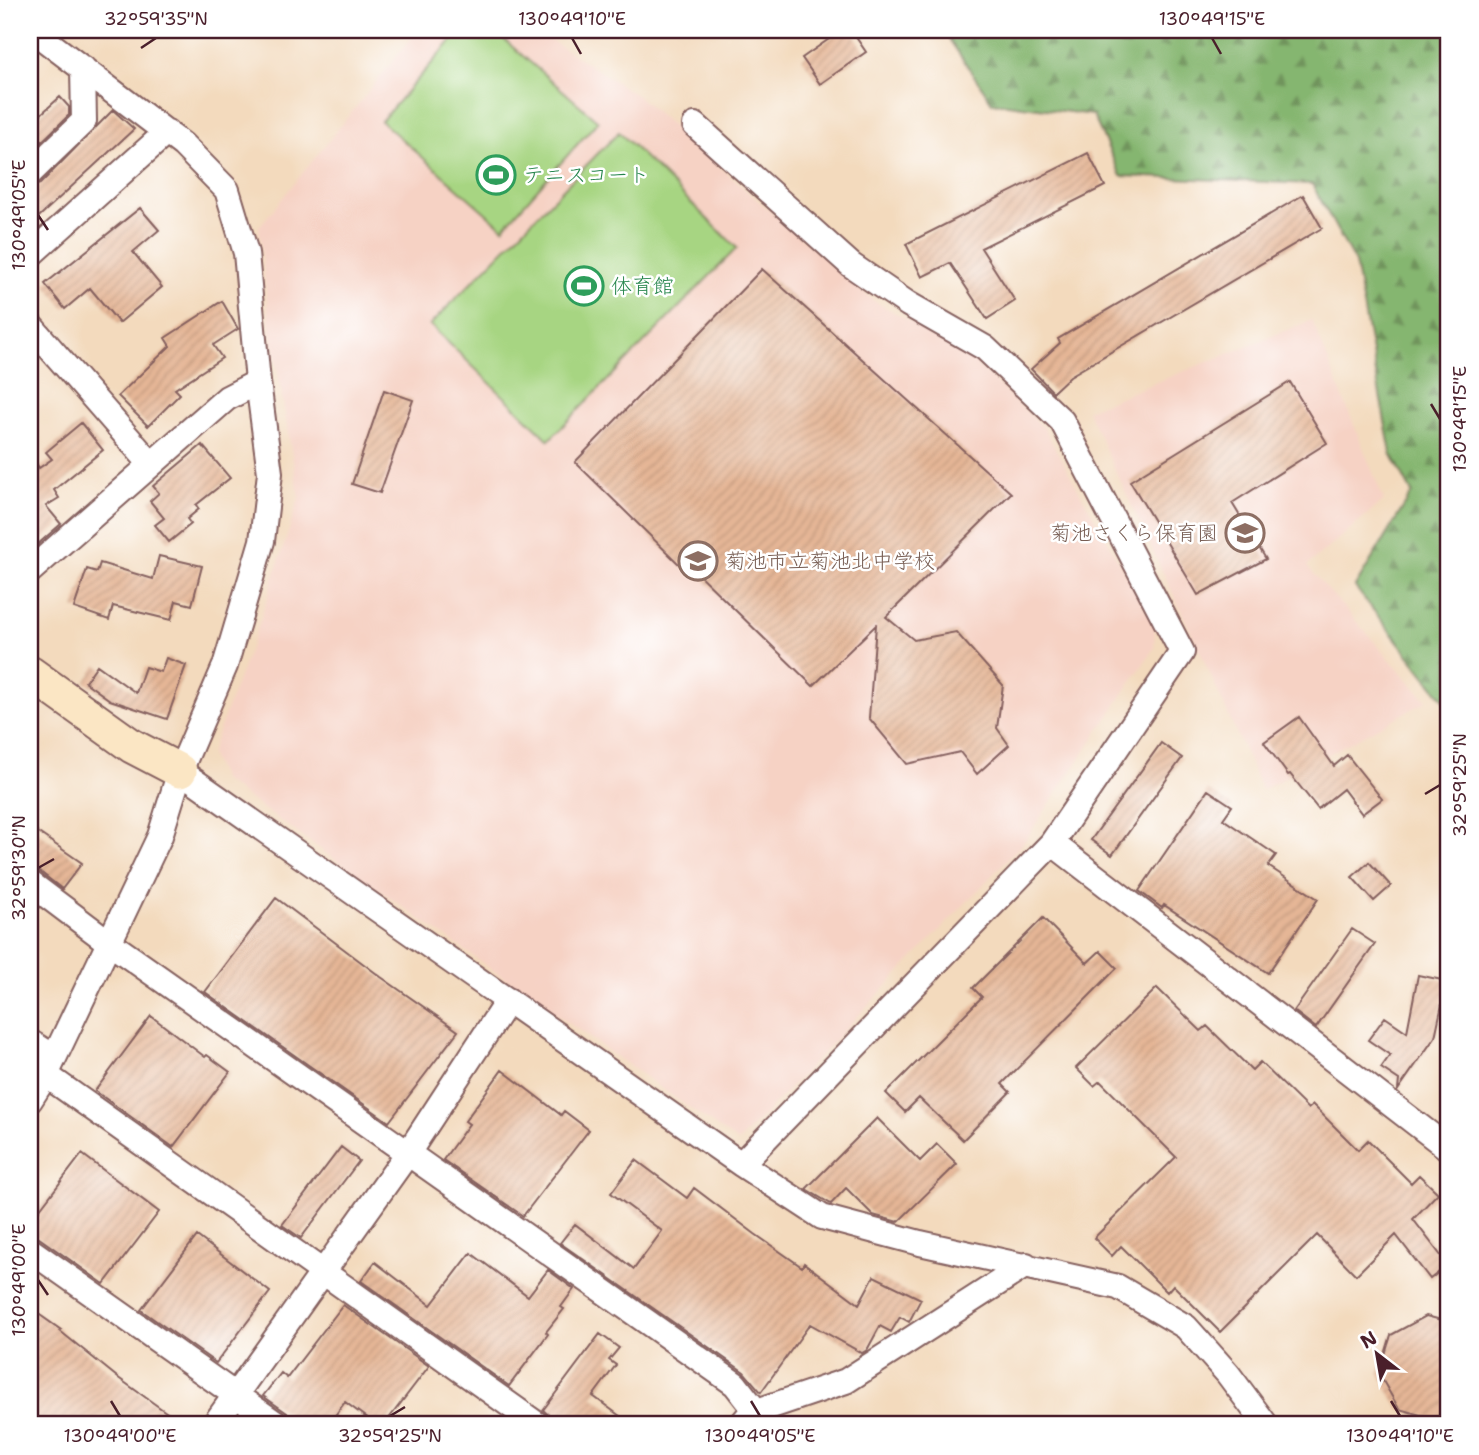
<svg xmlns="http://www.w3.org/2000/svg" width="1479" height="1455" font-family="'Shantell Sans','Klee One',sans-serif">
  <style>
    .built { fill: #f6d2c4 }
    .grass { fill: #a7d582; stroke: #787a56; stroke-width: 2 }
    .forest { fill: url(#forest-firs); stroke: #686a4e; stroke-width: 2 }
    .building { fill: url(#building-hatch) }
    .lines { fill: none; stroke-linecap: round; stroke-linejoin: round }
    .street-casing { stroke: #85605e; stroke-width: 28 }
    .secondary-casing { stroke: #85605e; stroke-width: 37 }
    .street { stroke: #fff; stroke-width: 24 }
    .secondary { stroke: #fbe6c4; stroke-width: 33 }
    .ticks { fill: none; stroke: #4a1f2b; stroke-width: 2.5 }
    .labels { text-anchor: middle; stroke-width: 5; stroke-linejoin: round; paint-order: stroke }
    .leisure-label { font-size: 21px; fill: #27864d; stroke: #fff; text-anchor: start }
    .education-label { font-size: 21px; fill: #785e54; stroke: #fff; text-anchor: end }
    .neatline { fill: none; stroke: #4a1f2b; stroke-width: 2.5 }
    .ticks-label { font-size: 18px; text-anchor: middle; fill: #4a1f2b }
  </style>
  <defs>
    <pattern id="forest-firs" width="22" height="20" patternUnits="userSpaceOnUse" patternTransform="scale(1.75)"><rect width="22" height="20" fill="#85b670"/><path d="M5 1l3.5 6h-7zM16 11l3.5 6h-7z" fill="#6f935c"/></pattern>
    <pattern id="building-hatch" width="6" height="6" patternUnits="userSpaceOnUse" patternTransform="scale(1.75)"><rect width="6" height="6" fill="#e5b696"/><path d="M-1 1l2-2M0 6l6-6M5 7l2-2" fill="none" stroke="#c69c81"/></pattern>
  </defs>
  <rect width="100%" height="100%" fill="#fff"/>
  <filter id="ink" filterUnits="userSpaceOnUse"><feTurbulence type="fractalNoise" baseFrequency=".0143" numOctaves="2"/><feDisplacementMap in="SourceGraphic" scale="14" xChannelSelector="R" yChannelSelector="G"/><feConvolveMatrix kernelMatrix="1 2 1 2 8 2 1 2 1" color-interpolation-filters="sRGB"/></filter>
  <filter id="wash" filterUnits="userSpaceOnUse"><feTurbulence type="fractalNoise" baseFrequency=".00686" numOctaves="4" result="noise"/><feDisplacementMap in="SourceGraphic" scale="28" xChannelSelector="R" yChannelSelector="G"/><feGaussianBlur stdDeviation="1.57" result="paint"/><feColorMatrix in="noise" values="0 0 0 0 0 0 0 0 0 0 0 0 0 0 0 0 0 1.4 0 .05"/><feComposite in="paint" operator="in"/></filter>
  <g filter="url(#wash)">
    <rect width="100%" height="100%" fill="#f3dabd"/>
    <!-- built -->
    <path class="built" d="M 418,30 L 535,30 L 639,97 L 874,301 L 963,351 L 1044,428 L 1155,626 L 1154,648 L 1023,843 L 738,1142 L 222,780 L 210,754 L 259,624 L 299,498 L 268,312 L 259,227 Z
      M 1312,320 L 1384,500 L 1307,566 L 1427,701 L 1262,790 L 1203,658 L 1087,410 Z"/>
    <!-- grass -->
    <path class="grass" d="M 461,30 L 493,30 L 598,121 L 503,228 L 381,121 Z
      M 619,132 L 737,248 L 549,440 L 430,325 Z"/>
    <!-- forest -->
    <path class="forest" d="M 943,30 L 1449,30 L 1449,706 L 1355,587 L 1412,493 L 1391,453 L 1355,263 L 1312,184 L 1121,176 L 1093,115 L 992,102 Z"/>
    <g id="blocks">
      <!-- building -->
      <path class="building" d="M 842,30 L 851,30 L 866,52 L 820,84 L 802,58 Z
        M 60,97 L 69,107 L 69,115 L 30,153 L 30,124 Z
        M 113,110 L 134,129 L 30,225 L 30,187 L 40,184 Z
        M 1088,153 L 1105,186 L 981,248 L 1015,301 L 987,319 L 950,263 L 922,277 L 906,244 Z
        M 1303,195 L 1322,228 L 1070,376 L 1053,392 L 1031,369 L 1060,343 L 1058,339 Z
        M 140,208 L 159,230 L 133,252 L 162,287 L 119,323 L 90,288 L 65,309 L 45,284 Z
        M 762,269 L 1011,493 L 886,617 L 914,640 L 956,632 L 1003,685 L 997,728 L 1009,745 L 977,774 L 960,752 L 907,764 L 869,718 L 876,625 L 813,686 L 688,564 L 684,569 L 575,462 Z
        M 222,301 L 238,329 L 213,345 L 222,358 L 175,389 L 180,394 L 148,426 L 118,396 L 170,346 L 165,338 Z
        M 1290,382 L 1327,443 L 1232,503 L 1266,559 L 1198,595 L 1130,481 Z
        M 384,390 L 413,400 L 380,493 L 352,484 Z
        M 81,423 L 103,450 L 54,490 L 59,498 L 46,506 L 61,524 L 30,551 L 30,454 L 39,468 L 52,459 L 46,452 Z
        M 202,445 L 230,478 L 196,505 L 199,509 L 187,519 L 191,524 L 169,542 L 155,525 L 164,518 L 150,501 L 159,493 L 153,486 Z
        M 159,556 L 202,566 L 192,605 L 176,601 L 171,620 L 113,606 L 109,620 L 74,608 L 87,569 L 97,572 L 100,563 L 153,579 Z
        M 166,658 L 186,665 L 167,719 L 110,700 L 85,682 L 97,665 L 136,693 L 145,667 L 161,672 Z
        M 1299,717 L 1334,766 L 1347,755 L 1382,799 L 1362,814 L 1343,789 L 1318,809 L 1290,774 L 1288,775 L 1264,742 Z
        M 1161,743 L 1182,758 L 1112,855 L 1091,840 Z
        M 1208,790 L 1232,806 L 1223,819 L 1276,855 L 1268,866 L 1318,899 L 1268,973 L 1164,905 L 1162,908 L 1139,891 Z
        M 30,827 L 82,863 L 62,889 L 39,871 L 30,868 Z
        M 1369,862 L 1391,886 L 1374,901 L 1352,877 Z
        M 276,898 L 381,977 L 458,1031 L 389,1122 L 205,992 Z
        M 1043,918 L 1087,963 L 1100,951 L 1117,968 L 1002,1084 L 1010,1092 L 963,1140 L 919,1098 L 905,1112 L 886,1093 L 982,997 L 973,988 Z
        M 1352,929 L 1375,944 L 1316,1028 L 1294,1011 Z
        M 1418,975 L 1447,981 L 1435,1037 L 1398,1090 L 1399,1080 L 1381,1068 L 1390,1055 L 1368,1040 L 1385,1017 L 1407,1032 Z
        M 1157,988 L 1201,1031 L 1207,1026 L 1252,1070 L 1260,1062 L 1308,1109 L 1313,1105 L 1358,1150 L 1368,1140 L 1411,1183 L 1419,1175 L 1438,1193 L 1413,1219 L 1448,1265 L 1430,1279 L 1396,1235 L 1356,1275 L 1317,1235 L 1220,1332 L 1173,1285 L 1167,1292 L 1121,1246 L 1112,1256 L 1094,1238 L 1176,1157 L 1100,1081 L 1094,1086 L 1076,1068 Z
        M 151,1016 L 205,1057 L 207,1055 L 230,1072 L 173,1147 L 95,1091 Z
        M 502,1070 L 561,1115 L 564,1111 L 589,1130 L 523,1216 L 443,1160 L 469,1124 L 465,1121 Z
        M 877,1118 L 920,1161 L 937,1144 L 957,1164 L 898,1222 L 873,1215 L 846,1188 L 831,1204 L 806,1189 Z
        M 341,1147 L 359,1161 L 301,1238 L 282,1225 Z
        M 82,1154 L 159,1212 L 104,1284 L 39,1238 L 30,1235 L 30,1222 Z
        M 636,1160 L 687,1198 L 694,1188 L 755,1234 L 802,1267 L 804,1263 L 859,1304 L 874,1276 L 921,1299 L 909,1322 L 900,1317 L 891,1332 L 880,1326 L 867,1350 L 862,1353 L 810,1324 L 761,1392 L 744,1372 L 560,1243 L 575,1224 L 634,1269 L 662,1231 L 611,1193 Z
        M 197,1236 L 270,1292 L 216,1363 L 141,1310 Z
        M 471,1253 L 528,1296 L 548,1270 L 574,1289 L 561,1307 L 564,1309 L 546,1332 L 548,1334 L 509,1386 L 361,1281 L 375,1262 L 431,1305 Z
        M 343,1305 L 429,1366 L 384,1425 L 376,1425 L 345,1402 L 328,1425 L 293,1425 L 287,1413 L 263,1396 L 281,1373 L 287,1378 Z
        M 30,1308 L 61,1330 L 60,1331 L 117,1377 L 184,1425 L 30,1425 Z
        M 1426,1316 L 1449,1322 L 1449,1413 L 1438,1420 L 1399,1409 L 1379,1374 L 1391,1335 Z
        M 600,1334 L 619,1348 L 609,1360 L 616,1365 L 593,1396 L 632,1425 L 560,1425 L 543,1410 Z"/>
    </g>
  </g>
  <g filter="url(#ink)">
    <use href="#blocks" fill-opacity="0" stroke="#85605e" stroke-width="2"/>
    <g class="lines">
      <!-- street casing -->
      <g class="street-casing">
        <path id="street" d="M 695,125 L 851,265 L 908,304 L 985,348 L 1062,421 L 1182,652 L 1052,843
          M 30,173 L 84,121 L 83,68
          M 30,255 L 167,132
          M 30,325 L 151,464
          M 30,571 L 227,398 L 258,382
          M 180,771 L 741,1164 L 822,1217 L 920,1243 L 1118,1287 L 1186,1327 L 1228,1374 L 1266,1425
          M 30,883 L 107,941 L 735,1384 L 756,1411
          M 30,1042 L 54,1057
          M 46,1075 L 538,1425
          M 30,1100 L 46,1075 L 160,836 L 180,771 L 225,666 L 262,541 L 270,473 L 258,382 L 246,253 L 227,190 L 183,145 L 32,30
          M 741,1164 L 1052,843 L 1449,1149
          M 30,1250 L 278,1425
          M 214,1425 L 408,1153 L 508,1000
          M 741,1425 L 751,1413 L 846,1381 L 1026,1265"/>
      </g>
      <!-- secondary casing -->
      <g class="secondary-casing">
        <path id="secondary" d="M 30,673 L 132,746 L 180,771"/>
      </g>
      <!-- street -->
      <use href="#street" class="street"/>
      <!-- secondary -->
      <use href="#secondary" class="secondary"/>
    </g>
  </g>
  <!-- ticks -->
  <path class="ticks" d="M 572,38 L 581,54M 1212,38 L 1221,54M 141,48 L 156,38M 38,215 L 48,230M 1431,404 L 1440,419M 1425,794 L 1440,785M 38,868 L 54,859M 38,1280 L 48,1295M 111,1401 L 120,1416M 751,1401 L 760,1416M 1391,1401 L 1400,1416M 390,1416 L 405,1407"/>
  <!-- icons -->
  <defs>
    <g id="stadium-ring" transform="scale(2.0125)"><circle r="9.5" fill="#fff" stroke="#2e9e5b" stroke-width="1.5"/><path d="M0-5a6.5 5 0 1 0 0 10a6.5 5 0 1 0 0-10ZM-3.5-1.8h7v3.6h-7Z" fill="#2e9e5b"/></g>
    <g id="school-ring" transform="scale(2.0125)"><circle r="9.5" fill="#fff" stroke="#8d6e63" stroke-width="1.5"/><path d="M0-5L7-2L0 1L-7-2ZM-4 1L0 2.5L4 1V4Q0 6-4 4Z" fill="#8d6e63"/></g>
  </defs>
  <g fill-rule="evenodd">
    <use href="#stadium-ring" x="496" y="175"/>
    <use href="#stadium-ring" x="584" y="286"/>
    <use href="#school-ring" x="1245" y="533"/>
    <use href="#school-ring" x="698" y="561"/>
  </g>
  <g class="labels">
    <!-- leisure labels -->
    <g class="leisure-label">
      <text x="523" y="182">テニスコート</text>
      <text x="611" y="293">体育館</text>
    </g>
    <!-- education labels -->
    <g class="education-label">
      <text x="1218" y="540">菊池さくら保育園</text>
      <text x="725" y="568" text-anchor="start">菊池市立菊池北中学校</text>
    </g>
  </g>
  <!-- margin -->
  <rect width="1479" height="1455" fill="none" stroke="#fff" stroke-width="77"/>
  <!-- north arrow -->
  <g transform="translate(1377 1354) rotate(329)" stroke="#ffffff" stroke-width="5" paint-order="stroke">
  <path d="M0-5L12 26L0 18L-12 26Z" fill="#4a1f2b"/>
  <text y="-10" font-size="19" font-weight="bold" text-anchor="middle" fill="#4a1f2b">N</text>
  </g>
  <rect x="38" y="38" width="1402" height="1378" class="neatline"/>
  <g class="ticks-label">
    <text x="156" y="25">32°59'35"N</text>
    <text x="572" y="25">130°49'10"E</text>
    <text x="1212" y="25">130°49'15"E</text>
    <text transform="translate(19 215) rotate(-90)" y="6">130°49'05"E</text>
    <text transform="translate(1460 419) rotate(-90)" y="6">130°49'15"E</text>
    <text transform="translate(1460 785) rotate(-90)" y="6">32°59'25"N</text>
    <text transform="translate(19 868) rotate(-90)" y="6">32°59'30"N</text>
    <text transform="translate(19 1280) rotate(-90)" y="6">130°49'00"E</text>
    <text x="120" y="1442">130°49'00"E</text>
    <text x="390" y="1442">32°59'25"N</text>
    <text x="760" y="1442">130°49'05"E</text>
    <text x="1400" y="1442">130°49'10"E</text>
  </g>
</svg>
